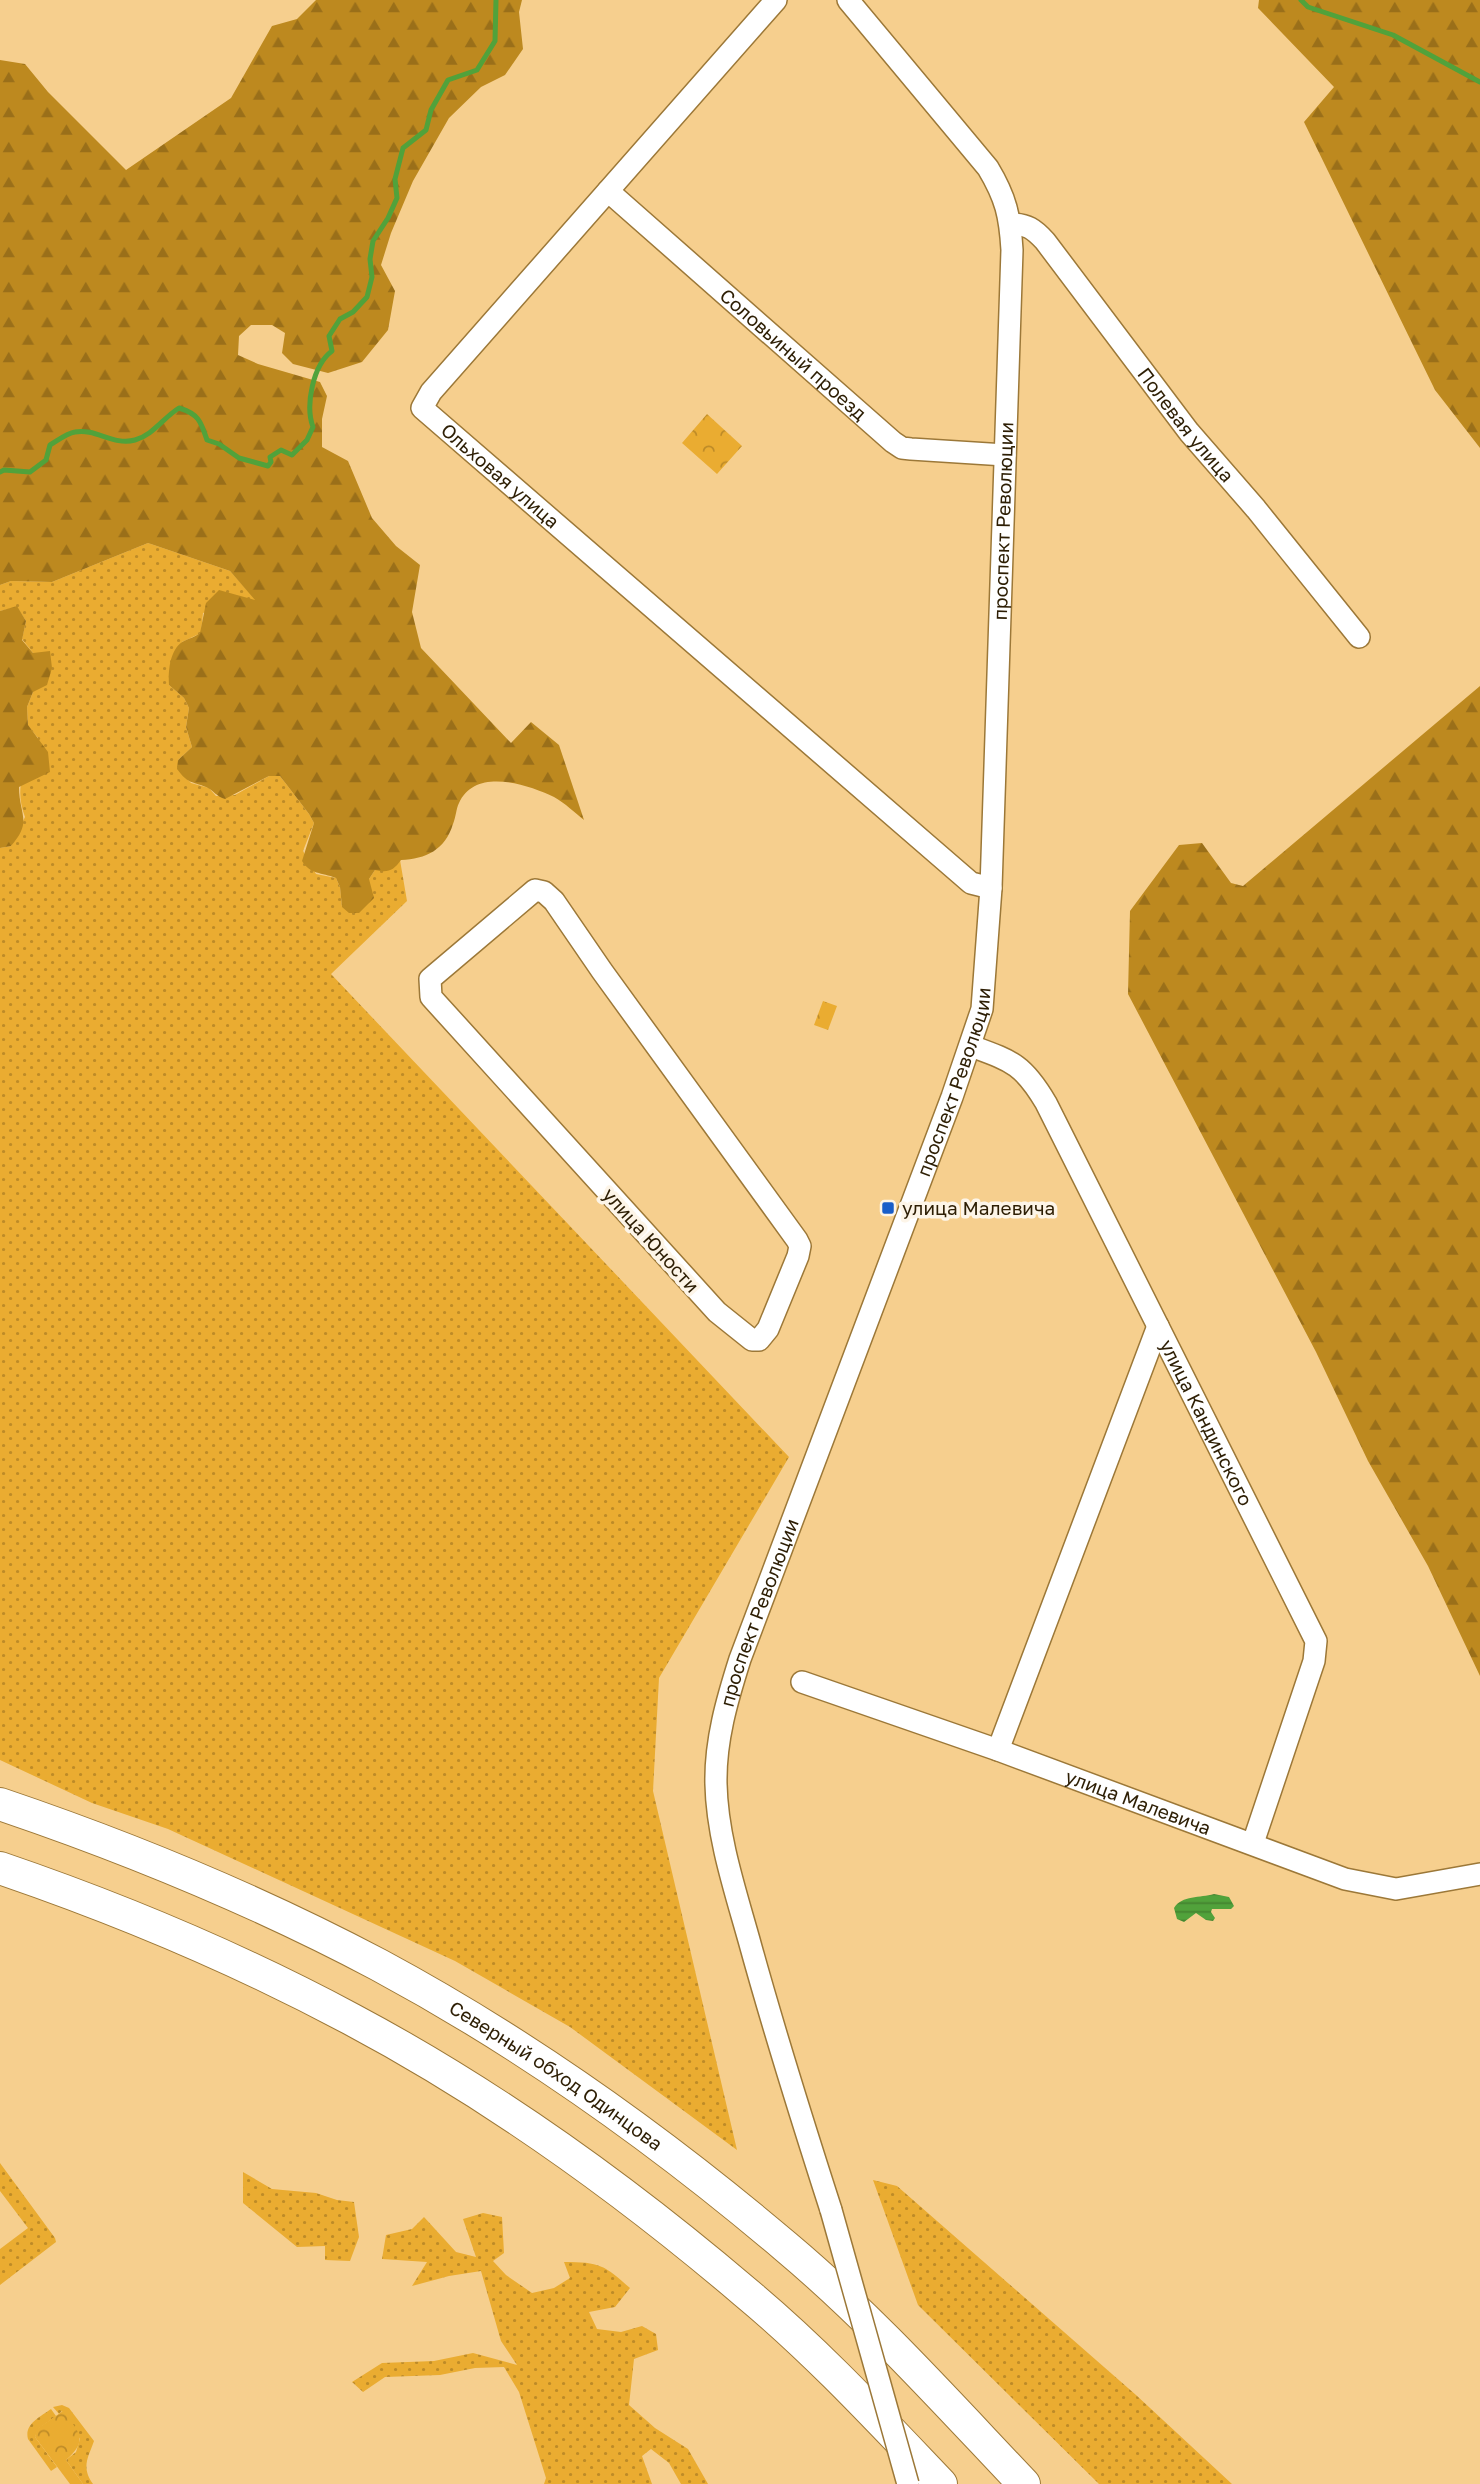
<svg xmlns="http://www.w3.org/2000/svg" width="1480" height="2484" font-family="'Golos Text',sans-serif">
  <style>
    .grass { fill: url(#grass-dots) }
    .forest { fill: url(#forest-firs) }
    .park { fill: url(#park-crowns) }
    .water { fill: url(#water-rules) }
    .lines { fill: none; stroke-linecap: round; stroke-linejoin: round }
    .stream { stroke: #51a23b; stroke-width: 5 }
    .minor-casing { stroke: #9c7838; stroke-width: 24 }
    .highway-casing { stroke: #9c7838; stroke-width: 34 }
    .minor { stroke: #fff; stroke-width: 21 }
    .highway { stroke: #fff; stroke-width: 32 }
    .minor-bridge-casing { stroke: #9c7838; stroke-width: 24; stroke-linecap: butt }
    .minor-bridge { stroke: #fff; stroke-width: 21 }
    .poi-dot { fill: #195ec9; stroke: #fdf5e8; stroke-width: 2.5 }
    .labels { text-anchor: middle; stroke-width: 7; stroke-linejoin: round; paint-order: stroke }
    .street-label { font-size: 19px; fill: #2d1e04; stroke: #fdf5e8 }
    .poi-label { font-size: 19px; fill: #2d1e04; stroke: #fdf5e8; text-anchor: start }
  </style>
  <defs>
    <pattern id="grass-dots" width="8" height="8" patternUnits="userSpaceOnUse" patternTransform="scale(1.75)"><rect width="8" height="8" fill="#eaac31"/><path d="M2 2h.1M6 6h.1" fill="none" stroke="#be8b27" stroke-width="1.8" stroke-linecap="round"/></pattern>
    <pattern id="forest-firs" width="22" height="20" patternUnits="userSpaceOnUse" patternTransform="scale(1.75)"><rect width="22" height="20" fill="#bd891f"/><path d="M5 1l3.5 6h-7zM16 11l3.5 6h-7z" fill="#9a6f19"/></pattern>
    <pattern id="park-crowns" width="20" height="18" patternUnits="userSpaceOnUse" patternTransform="scale(1.75)"><rect width="20" height="18" fill="#eaac31"/><path d="M2 6a3 3 0 1 1 6 0M12 15a3 3 0 1 1 6 0" fill="none" stroke="#be8b27"/></pattern>
    <pattern id="water-rules" width="6" height="5" patternUnits="userSpaceOnUse" patternTransform="scale(1.75)"><rect width="6" height="5" fill="#51a23b"/><path d="M0 2.5h6" fill="none" stroke="#44832f"/></pattern>
  </defs>
  <rect width="100%" height="100%" fill="#f6cf8e"/>
  <!-- grass -->
  <path class="grass" d="M 148,543 L 230,571 L 256,600 L 203,613 L 201,633 L 182,642 L 169,685 L 184,698 L 189,708 L 186,727 L 192,747 L 178,760 L 178,769 L 191,783 L 209,788 L 216,796 L 235,795 L 269,776 L 280,776 L 309,814 L 314,823 L 303,851 L 316,874 L 336,878 L 340,887 L 342,907 L 369,879 L 375,870 L 400,860 L 407,901 L 331,974 L 789,1457 L 659,1678 L 653,1791 L 737,2150 L 570,2027 L 455,1961 L 168,1829 L 92,1803 L 0,1760 L 0,848 L 11,846 L 25,817 C 13,785 26,768 38,738 L 28,726 L 27,707 L 33,692 L 33,653 L 22,639 L 26,621 L 17,607 L 0,611 L 0,585 L 11,581 L 52,582 Z
    M 0,2163 L 55,2238 L 56,2242 L 0,2285 L 0,2249 L 28,2228 L 0,2191 Z
    M 243,2172 L 272,2189 L 316,2193 L 337,2200 L 354,2202 L 359,2237 L 350,2261 L 325,2260 L 325,2246 L 297,2247 L 243,2203 Z
    M 873,2180 L 897,2186 L 1136,2395 L 1232,2484 L 1099,2484 L 918,2305 Z
    M 483,2213 L 502,2217 L 504,2253 L 493,2261 L 506,2275 L 532,2293 L 554,2288 L 570,2278 L 564,2262 C 600,2262 604,2265 630,2288 L 615,2307 L 589,2312 L 597,2329 L 621,2332 L 642,2326 L 656,2334 L 658,2350 L 634,2359 L 629,2405 L 655,2428 L 688,2449 L 708,2484 L 681,2484 L 669,2463 L 651,2449 L 642,2456 L 652,2484 L 544,2484 L 546,2478 L 519,2392 L 504,2367 L 475,2368 L 440,2375 L 385,2377 L 363,2392 L 352,2382 L 382,2363 L 434,2361 L 473,2353 L 517,2365 L 501,2341 L 481,2271 L 449,2276 L 412,2286 L 427,2262 L 382,2259 L 386,2235 L 412,2229 L 424,2217 L 456,2252 L 476,2257 L 463,2219 Z
    M 62,2405 L 69,2408 L 94,2441 C 88,2458 81,2467 93,2484 L 83,2484 L 66,2460 L 76,2452 L 80,2439 L 62,2411 L 59,2414 L 53,2407 Z
    M 51,2409 L 56,2416 L 38,2429 L 35,2437 L 57,2467 L 51,2471 L 28,2439 C 24,2424 40,2417 51,2409 Z"/>
  <!-- forest -->
  <path class="forest" d="M 316,0 L 522,0 L 519,12 L 523,49 L 505,75 L 481,87 L 449,118 L 413,181 L 391,233 L 381,265 L 395,291 L 388,330 L 362,362 L 328,373 L 293,364 L 282,353 L 285,333 L 272,325 L 251,325 L 239,336 L 238,355 L 258,364 L 320,382 L 327,396 L 322,419 L 322,447 L 348,461 L 372,518 L 396,546 L 420,565 L 412,612 L 421,648 L 511,743 L 531,722 L 559,745 L 584,820 C 575,813 565,803 554,797 C 527,784 475,767 459,803 C 456,809 456,817 453,824 C 445,850 426,859 401,860 C 393,871 388,873 375,870 L 369,879 L 374,898 L 359,913 L 349,913 L 342,907 L 340,887 L 336,878 C 321,872 311,875 302,861 L 314,823 L 309,814 L 280,776 L 269,776 L 225,799 C 217,797 213,790 206,787 C 191,781 188,784 177,769 L 178,760 L 192,747 L 186,727 L 189,708 L 184,698 L 169,685 C 168,671 170,648 184,641 C 190,638 195,637 200,633 L 206,603 L 219,590 L 255,600 L 230,571 L 148,543 L 52,582 L 11,581 L 0,585 L 0,60 L 25,64 L 48,92 L 126,170 L 231,98 L 272,26 L 297,19 Z
    M 1259,0 L 1480,0 L 1480,448 L 1435,390 L 1304,122 L 1334,87 L 1258,8 Z
    M 17,606 L 26,621 L 22,640 L 33,653 L 50,651 L 52,668 L 47,685 L 33,692 L 27,707 L 28,725 L 48,752 L 50,772 L 19,787 C 19,815 33,821 11,846 L 0,848 L 0,611 Z
    M 1480,686 L 1480,1676 L 1428,1566 L 1368,1461 L 1316,1352 L 1128,994 L 1130,911 L 1179,845 L 1202,843 L 1231,883 L 1243,886 Z"/>
  <!-- park -->
  <path class="park" d="M 707,414 L 742,446 L 717,474 L 682,443 Z
    M 823,1001 L 837,1006 L 828,1030 L 814,1025 Z
    M 63,2411 C 79,2432 89,2440 66,2460 L 83,2484 L 70,2484 L 35,2437 L 37,2429 Z"/>
  <!-- water -->
  <path class="water" d="M 1214,1894 L 1229,1897 L 1234,1906 L 1231,1909 L 1212,1909 L 1211,1912 L 1215,1918 L 1213,1921 L 1206,1920 L 1196,1913 L 1184,1922 L 1177,1919 L 1174,1908 C 1182,1895 1200,1898 1214,1894 Z"/>
  <g class="lines">
    <!-- stream -->
    <path class="stream" d="M 1301,0 L 1308,7 L 1393,35 L 1480,82
      M 0,472 L 4,470 L 30,472 L 46,460 L 50,445 C 57,441 67,433 75,432 C 96,428 113,446 135,440 C 153,435 163,418 179,408 C 199,414 201,422 207,440 L 219,444 L 239,458 L 268,466 L 271,462 L 270,457 L 281,450 L 292,455 L 307,440 L 313,427 C 305,405 313,365 332,351 L 329,336 L 340,319 L 353,312 L 367,297 L 372,277 L 370,259 L 373,241 L 388,218 L 397,198 L 395,179 L 403,148 L 426,130 L 431,110 L 448,80 L 477,70 L 495,41 L 496,0"/>
    <!-- minor casing -->
    <g class="minor-casing">
      <g id="minor">
        <path id="s1" d="M 776,0 L 431,392 L 422,408 L 971,883 L 991,888"/>
        <path id="s2" d="M 608,191 L 893,442 L 902,448 L 911,449 L 1005,455"/>
        <path id="s3" d="M 1011,224 C 1027,224 1034,229 1045,241 L 1189,432 L 1256,509 L 1359,637"/>
        <path d="M 535,890 L 544,892 L 554,901 L 602,971 L 797,1240 L 800,1246 L 798,1256 L 768,1329 L 759,1340 L 752,1340 L 717,1312 L 431,997 L 430,979 Z"/>
        <path id="s4" d="M 971,1046 C 1012,1061 1023,1064 1046,1103 L 1316,1641 L 1314,1661 L 1253,1843"/>
        <path id="s5" d="M 802,1682 L 998,1750 L 1345,1879 L 1396,1889 L 1480,1874"/>
        <path d="M 998,1750 L 1158,1326"/>
        <path id="s6" d="M 831,2210 C 802,2120 774,2031 749,1940 C 735,1890 717,1836 716,1784 C 715,1741 727,1700 740,1659 L 952,1097 L 982,1009 L 991,888 L 1012,250 C 1010,216 1006,198 988,168 L 848,0"/>
      </g>
    </g>
    <!-- highway casing -->
    <g class="highway-casing">
      <g id="highway">
        <path id="s7" d="M 0,1804 C 130,1848 258,1901 379,1965 C 524,2043 660,2140 785,2246 C 871,2318 947,2403 1024,2484"/>
        <path d="M 0,1868 C 120,1909 239,1959 351,2019 C 492,2094 624,2189 745,2292 C 815,2350 878,2418 941,2484"/>
      </g>
    </g>
    <!-- minor -->
    <use href="#minor" class="minor"/>
    <!-- highway -->
    <use href="#highway" class="highway"/>
    <!-- minor-bridge casing -->
    <g class="minor-bridge-casing">
      <path id="minor-bridge" d="M 831,2210 L 908,2484"/>
    </g>
    <!-- minor-bridge -->
    <use href="#minor-bridge" class="minor-bridge"/>
  </g>
  <!-- markers -->
  <rect class="poi-dot" x="881" y="1201" width="14" height="14" rx="3.5"/>
  <g class="labels">
    <!-- street labels -->
    <g class="street-label">
      <text dy="7" stroke="none"><textPath href="#s2" startOffset="247">Соловьиный проезд</textPath></text>
      <text dy="7" stroke="none"><textPath href="#s3" startOffset="271">Полевая улица</textPath></text>
      <text dy="7" stroke="none"><textPath href="#s1" startOffset="644">Ольховая улица</textPath></text>
      <text dy="7" stroke="none"><textPath href="#s6" startOffset="1752">проспект Революции</textPath></text>
      <text dy="7" stroke="none"><textPath href="#s6" startOffset="1186">проспект Революции</textPath></text>
      <text transform="translate(651 1240) rotate(48)" y="7">улица Юности</text>
      <text dy="7" stroke="none"><textPath href="#s4" startOffset="455">улица Кандинского</textPath></text>
      <text dy="7" stroke="none"><textPath href="#s6" startOffset="620">проспект Революции</textPath></text>
      <text dy="7" stroke="none"><textPath href="#s5" startOffset="357">улица Малевича</textPath></text>
      <text dy="7" stroke="none"><textPath href="#s7" startOffset="621">Северный обход Одинцова</textPath></text>
    </g>
    <!-- poi labels -->
    <g class="poi-label">
      <text x="902" y="1215">улица Малевича</text>
    </g>
  </g>
</svg>
